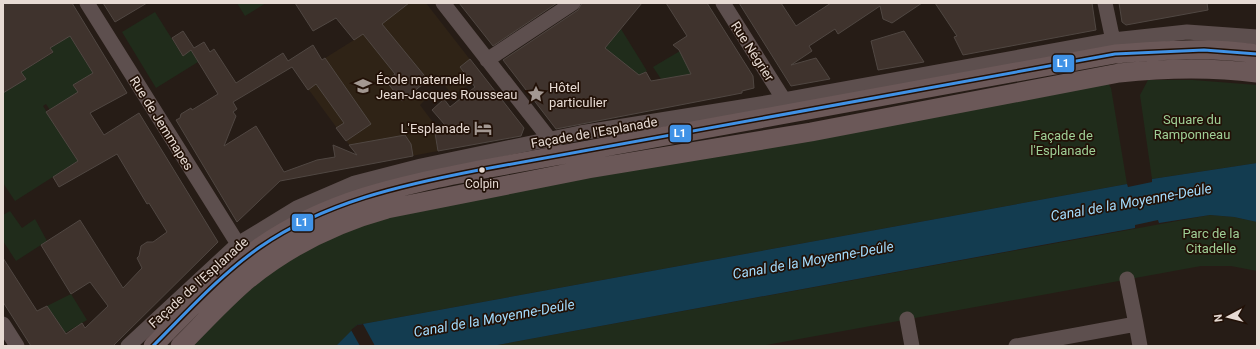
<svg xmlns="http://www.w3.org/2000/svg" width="1260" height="349" font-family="Roboto,sans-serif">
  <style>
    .education { fill: #2f2316 }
    .green { fill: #202c1b }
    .water { fill: #133c50 }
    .pier { fill: #261c16 }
    .building { fill: #3f332d; stroke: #504742 }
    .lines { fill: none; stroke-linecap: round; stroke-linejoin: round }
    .minor { stroke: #5d4f4e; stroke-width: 15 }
    .major { stroke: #6b5858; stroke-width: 19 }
    .bus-1-casing { stroke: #221107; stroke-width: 6 }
    .bus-1 { stroke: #4092e6; stroke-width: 3 }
    .bus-dot { fill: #e7dbd4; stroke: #221107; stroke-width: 1.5 }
    .labels { text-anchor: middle; stroke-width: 3.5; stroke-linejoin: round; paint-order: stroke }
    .bus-label { font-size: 12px; fill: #e7dbd4; stroke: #221107 }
    .street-label { font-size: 13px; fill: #e7dbd4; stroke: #221107 }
    .poi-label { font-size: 13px; fill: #e7dbd4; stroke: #221107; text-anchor: start }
    .park-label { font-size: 13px; fill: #9fcf96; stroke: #221107 }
    .water-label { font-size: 14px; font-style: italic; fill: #a3dcfe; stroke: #221107 }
    .line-badge { stroke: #221107; stroke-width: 1.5 }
    .badge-label { font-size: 11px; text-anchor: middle; font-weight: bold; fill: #fff }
  </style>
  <rect width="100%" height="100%" fill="#261c16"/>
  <!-- education -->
  <path class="education" d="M 390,3 L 426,3 L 482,75 L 453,96 L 436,74 L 416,90 L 424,101 L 420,105 L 432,121 L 438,151 L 364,165 L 298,75 L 354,40 Z"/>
  <!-- green -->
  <path class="green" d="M 237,3 L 266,3 L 245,16 Z
    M 155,12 L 182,55 L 191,50 L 198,62 L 156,88 L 122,32 Z
    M 72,27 L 73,41 L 93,73 L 73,85 L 78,92 L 50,110 L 46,104 L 43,106 L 78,161 L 15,201 L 3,183 L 3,93 L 25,79 L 21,72 L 53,53 L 50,48 L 57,44 Z
    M 621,29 L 647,71 L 639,76 L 605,48 Z
    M 680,51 L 692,74 L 661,79 L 653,67 Z
    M 1148,80 L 1193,80 L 1257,85 L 1257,163 L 1152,179 L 1140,95 Z
    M 1108,83 L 1111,88 L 1127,184 L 357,325 L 336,346 L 189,346 L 249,287 L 314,245 L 392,214 Z
    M 10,211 L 22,228 L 35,219 L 47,241 L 16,261 L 3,241 L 3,215 Z
    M 1210,215 L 1234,217 L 1257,222 L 1257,271 L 1231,266 L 1201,266 L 761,346 L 492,346 Z
    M 71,294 L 87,320 L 65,333 L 47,306 Z"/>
  <!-- water -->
  <path class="water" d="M 1257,163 L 1257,222 L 1234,217 L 1210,215 L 1159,223 L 1158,220 L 1135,225 L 1135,228 L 492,346 L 336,346 L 357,325 L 1127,184 L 1128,187 L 1152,182 L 1152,179 Z"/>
  <!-- pier -->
  <path class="pier" d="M 363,324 L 375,346 L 360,346 L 351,330 L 357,325 Z"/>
  <!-- building -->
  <path class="building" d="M 3,3 L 72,3 L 127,93 L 90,113 L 104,135 L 139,113 L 218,242 L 113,346 L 31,346 L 3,302 L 3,258 L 37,311 L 47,306 L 66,334 L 82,323 L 85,328 L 108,306 L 90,282 L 71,294 L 41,245 L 80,220 L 123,288 L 142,268 L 137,258 L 139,256 L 141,246 L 147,242 L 153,242 L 167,232 L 149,203 L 147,204 L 117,154 L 59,187 L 53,177 L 78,161 L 46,112 L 78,92 L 73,85 L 93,73 L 70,36 L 50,48 L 53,52 L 21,72 L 26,79 L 3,93 Z
    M 103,3 L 147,3 L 115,22 Z
    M 295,3 L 409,3 L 382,24 L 428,80 L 402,101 L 386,81 L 395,74 L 363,34 L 354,40 L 336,18 L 313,31 Z
    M 459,3 L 557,3 L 493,46 Z
    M 582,3 L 642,3 L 605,48 L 639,75 L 646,72 L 651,81 L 691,74 L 679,50 L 673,45 L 687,36 L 666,3 L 707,3 L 753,76 L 754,88 L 742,91 L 742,93 L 556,129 L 503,60 L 578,10 Z
    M 739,3 L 781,3 L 796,26 L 831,3 L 922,3 L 892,23 L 883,19 L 880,6 L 838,34 L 835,29 L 809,46 L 812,51 L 791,65 L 816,58 L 830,79 L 791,86 Z
    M 935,3 L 1092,3 L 1096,30 L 963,55 L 954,37 L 957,36 Z
    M 1119,3 L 1207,3 L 1208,10 L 1126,25 L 1122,22 Z
    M 183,31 L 194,48 L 204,42 L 210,52 L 214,49 L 236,83 L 283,53 L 288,61 L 313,45 L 322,60 L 325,58 L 371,124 L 346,141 L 336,128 L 344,123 L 316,84 L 308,90 L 292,67 L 233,102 L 237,109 L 233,112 L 236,116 L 224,146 L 256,126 L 284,172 L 317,160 L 335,157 L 333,145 L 357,155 L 349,145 L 405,135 L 411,144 L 413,156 L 280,181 L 237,222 L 176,120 L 180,118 L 181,114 L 191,108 L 192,110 L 218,94 L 191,50 L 183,56 L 172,38 Z
    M 904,31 L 924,62 L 878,70 L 871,41 Z
    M 470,59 L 524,128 L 521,136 L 438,151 L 434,127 L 445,125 L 432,110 L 444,99 L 450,107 L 475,87 L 460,67 Z"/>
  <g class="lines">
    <!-- minor -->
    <path class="minor" d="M 87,3 L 238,244
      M 443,3 L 555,146
      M 723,3 L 784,100
      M 1105,3 L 1115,50
      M 487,60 L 573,3
      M 1127,279 L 1136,324
      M 907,319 L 912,346
      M 3,324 L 17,346
      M 128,346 L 238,244 L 297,208 L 355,183 L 421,166 L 580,133 L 784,100 L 1113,40 L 1187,32 L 1257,37
      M 1016,346 L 1136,324 L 1140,346"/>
    <!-- major -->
    <path class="major" d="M 153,346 C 187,312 220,275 260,247 C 328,200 399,186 479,170 L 1115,54 C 1163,50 1209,47 1257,54
      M 180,346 C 201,325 222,302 245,282 C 286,248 336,223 387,209 L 588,169 L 811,132 L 1119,73 C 1166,68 1210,67 1257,73"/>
    <!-- bus-1 casing -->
    <g class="bus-1-casing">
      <path id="bus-1" d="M 153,346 C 187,312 220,275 260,247 C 325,202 402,185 479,170 L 1115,54 L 1204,50 L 1257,54"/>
    </g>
    <!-- bus-1 -->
    <use href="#bus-1" class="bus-1"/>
  </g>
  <!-- icons -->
  <defs>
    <g id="school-bare" transform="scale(1.38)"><path d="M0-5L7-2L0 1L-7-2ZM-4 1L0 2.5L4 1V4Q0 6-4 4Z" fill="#a39892" stroke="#221107" stroke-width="2.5" paint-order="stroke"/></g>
    <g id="sight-bare" transform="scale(1.38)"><path d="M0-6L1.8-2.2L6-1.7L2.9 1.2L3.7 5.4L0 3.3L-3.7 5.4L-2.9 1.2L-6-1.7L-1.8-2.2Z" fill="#a39892" stroke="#221107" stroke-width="2.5" paint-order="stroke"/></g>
    <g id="hotel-bare" transform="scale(1.38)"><path d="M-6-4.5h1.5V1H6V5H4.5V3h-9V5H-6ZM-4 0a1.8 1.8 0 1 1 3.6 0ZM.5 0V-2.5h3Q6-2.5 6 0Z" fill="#a39892" stroke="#221107" stroke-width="2.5" paint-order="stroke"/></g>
  </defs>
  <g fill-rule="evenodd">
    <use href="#school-bare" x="363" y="86"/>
    <use href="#sight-bare" x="536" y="94"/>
    <use href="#hotel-bare" x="483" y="128"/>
  </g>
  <!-- markers -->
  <circle class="bus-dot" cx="482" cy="170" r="3.5"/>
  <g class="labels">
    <!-- bus labels -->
    <g class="bus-label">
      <text x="482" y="188">Colpin</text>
    </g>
    <!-- street labels -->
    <g class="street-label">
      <text transform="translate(753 51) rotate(57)" y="5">Rue Négrier</text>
      <text transform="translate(162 123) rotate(58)" y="5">Rue de Jemmapes</text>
      <text transform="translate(594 132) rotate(-10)" y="5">Façade de l'Esplanade</text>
      <text transform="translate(198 282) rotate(-42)" y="5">Façade de l'Esplanade</text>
    </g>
    <!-- poi labels -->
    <g class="poi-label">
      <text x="376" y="84">École maternelle<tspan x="376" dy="15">Jean-Jacques Rousseau</tspan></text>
      <text x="549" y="92">Hôtel<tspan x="549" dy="15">particulier</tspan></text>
      <text x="470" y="133" text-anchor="end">L'Esplanade</text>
    </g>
    <!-- park labels -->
    <g class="park-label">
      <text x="1192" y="124">Square du<tspan x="1192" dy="15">Ramponneau</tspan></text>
      <text x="1063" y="140">Façade de<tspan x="1063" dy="15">l'Esplanade</tspan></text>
      <text x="1211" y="238">Parc de la<tspan x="1211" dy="15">Citadelle</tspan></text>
    </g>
    <!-- water labels -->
    <g class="water-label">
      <text transform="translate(1131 202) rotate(-10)" y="5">Canal de la Moyenne-Deûle</text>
      <text transform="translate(813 260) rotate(-10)" y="5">Canal de la Moyenne-Deûle</text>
      <text transform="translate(494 318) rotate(-10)" y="5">Canal de la Moyenne-Deûle</text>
    </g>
  </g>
  <g class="line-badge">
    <rect x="1052" y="54" width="23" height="19" rx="4" fill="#4092e6"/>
    <rect x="669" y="124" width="23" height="19" rx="4" fill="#4092e6"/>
    <rect x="291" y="213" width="23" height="19" rx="4" fill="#4092e6"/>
  </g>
  <g class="badge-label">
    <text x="1063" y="67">L1</text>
    <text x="680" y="137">L1</text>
    <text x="302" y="226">L1</text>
  </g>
  <!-- border -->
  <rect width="1260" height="349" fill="none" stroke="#e7dbd4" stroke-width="8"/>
  <!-- north arrow -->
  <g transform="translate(1228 317) rotate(263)" stroke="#221107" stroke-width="3" paint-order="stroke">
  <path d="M0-3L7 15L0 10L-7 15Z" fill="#e7dbd4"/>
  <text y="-6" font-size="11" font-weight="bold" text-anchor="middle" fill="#e7dbd4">N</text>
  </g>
</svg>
